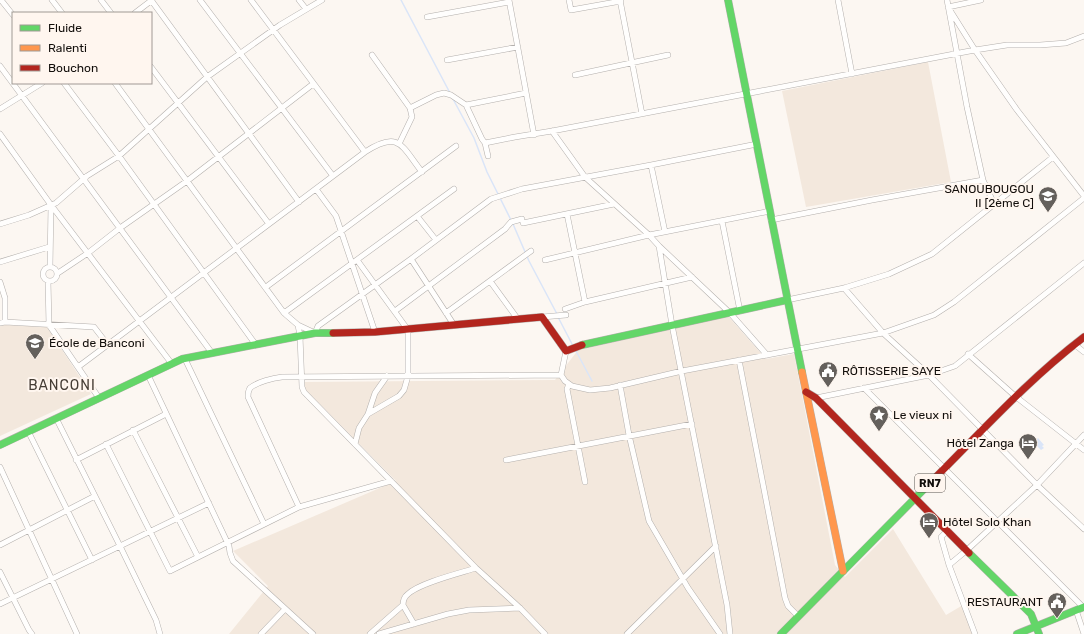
<svg xmlns="http://www.w3.org/2000/svg" width="1084" height="634" font-family="Rubik,sans-serif">
  <style>
    .built { fill: #f3e8dd }
    .water { fill: #dae5f8 }
    .lines { fill: none; stroke-linecap: round; stroke-linejoin: round }
    .stream { stroke: #dae5f8; stroke-width: 1.5 }
    .street-casing { stroke: #b3afac; stroke-width: 6 }
    .fast-casing { stroke: #b3afac; stroke-width: 8 }
    .slow-casing { stroke: #b3afac; stroke-width: 8 }
    .jam-casing { stroke: #b3afac; stroke-width: 8 }
    .street { stroke: #fffefd; stroke-width: 5 }
    .fast { stroke: #63d668; stroke-width: 7 }
    .slow { stroke: #ff974d; stroke-width: 7 }
    .jam { stroke: #b3261e; stroke-width: 7 }
    .labels { text-anchor: middle; stroke-width: 4; stroke-linejoin: round; paint-order: stroke }
    .shield { fill: #fff6ef; stroke: #59544f; stroke-width: 1 }
    .shield-label { font-size: 11px; font-weight: bold; fill: #120e0b }
    .poi-label { font-size: 12px; fill: #120e0b; stroke: #fff6ef; text-anchor: start }
    .quarter-label { font-size: 14px; letter-spacing: 1px; fill: #453d35; stroke: #fff6ef }
  </style>
  <rect width="100%" height="100%" fill="#fcf7f2"/>
  <!-- built -->
  <path class="built" d="M 928,62 L 951,182 L 806,207 L 782,91 Z
    M 728,316 L 766,359 L 794,354 L 835,565 L 845,577 L 893,529 L 946,615 L 963,605 L 974,634 L 229,634 L 268,586 L 233,551 L 396,481 L 303,387 L 303,382 L 555,380 L 578,350 Z
    M 5,325 L 47,327 L 91,394 L 0,436 L 0,326 Z"/>
  <!-- water -->
  <path class="water" d="M 1038,438 L 1044,445 L 1042,446 L 1044,448 L 1041,450 L 1034,443 Z"/>
  <g class="lines">
    <!-- stream -->
    <path class="stream" d="M 401,0 L 450,93
      M 453,99 L 474,138 L 487,172 L 511,220
      M 513,224 L 529,261 L 557,314
      M 558,317 L 572,344
      M 576,351 L 592,381"/>
    <!-- street casing -->
    <g class="street-casing">
      <path id="street" d="M 1,0 L 13,15
        M 52,0 L 62,13
        M 101,0 L 111,13
        M 151,0 L 299,202
        M 200,0 L 333,176
        M 251,0 L 365,152 C 399,130 401,145 422,172
        M 299,0 L 306,9
        M 509,0 L 534,135
        M 569,0 L 571,10 L 621,1
        M 620,0 L 642,114
        M 838,0 L 852,74
        M 947,0 L 967,107 L 983,180 L 994,204
        M 981,0 L 948,7 L 975,50 L 1017,110 L 1084,196
        M 135,13 L 152,0
        M 427,17 L 509,2
        M 372,55 L 410,108 L 412,117 L 399,144
        M 447,60 L 518,47
        M 0,66 L 212,353
        M 151,67 L 269,224
        M 575,75 L 668,55
        M 64,83 L 119,156 L 256,345
        M 115,83 L 284,313 L 298,325 L 315,333 L 318,326 L 411,259 L 491,199 L 522,189 L 651,165 L 757,144
        M 466,105 L 526,93
        M 410,108 L 436,95 L 444,93 L 451,95 L 466,105 L 482,139 L 485,143 L 488,156
        M 0,109 L 42,83
        M 552,131 L 585,177 L 649,235 L 659,246 L 730,313 L 767,355
        M 0,134 L 51,205 L 50,267
        M 485,143 L 515,137 L 552,131 L 975,50 L 1007,45 L 1040,45 L 1066,43 L 1084,36
        M 651,165 L 665,232
        M 316,189 L 336,216 L 375,332
        M 51,205 L 172,364
        M 567,214 L 585,302
        M 417,216 L 436,240
        M 771,220 L 872,200 L 983,180
        M 722,221 L 740,311
        M 523,223 L 614,204
        M 0,224 L 29,215 L 56,203 L 87,176 L 119,156 L 207,77 L 280,25 L 322,0
        M 659,246 L 672,325 L 727,605 L 730,634
        M 411,259 L 454,325
        M 545,260 L 649,235 L 770,211
        M 0,262 L 49,247
        M43 274a7 7 0 1 1 14 0a7 7 0 1 1-14 0Z
        M 58,273 L 88,253 L 120,228 L 187,181 L 313,84
        M 48,281 L 49,325 L 99,398
        M 490,281 L 517,318
        M 0,282 L 5,298 L 5,322
        M 266,287 L 456,146
        M 844,288 L 883,333 L 929,375 L 1037,485 L 1084,529
        M 787,300 L 844,288 L 889,274 L 932,254 L 1053,157
        M 565,309 L 585,302 L 692,277
        M 395,311 L 505,229 L 511,222 L 522,219
        M 284,313 L 454,189
        M 446,313 L 531,251
        M 542,317 L 566,315
        M 0,323 L 5,322 L 94,327 L 108,345
        M 298,325 L 300,336 L 302,387 L 304,392 L 476,568 L 520,608 L 545,634
        M 1074,344 L 1084,352
        M 566,351 L 561,375 L 565,381 L 572,386 L 590,390 L 610,388 L 682,371 L 883,333 L 934,315 L 954,302 L 1084,198
        M 968,354 L 1015,396 L 1084,450
        M 185,359 L 264,524
        M 739,360 L 785,598 L 788,606 L 798,616
        M 78,367 L 365,152
        M 148,375 L 229,546 L 230,553 L 233,561 L 313,634
        M 569,384 L 567,389 L 585,482
        M 620,385 L 629,435 L 649,521 L 688,588 L 720,634
        M 864,388 L 1083,607
        M 816,398 L 929,375 L 955,366 L 1084,263
        M 368,414 L 375,393 L 387,376
        M 56,418 L 120,546 L 156,620 L 160,634
        M 133,430 L 198,557
        M 28,431 L 92,560
        M 106,444 L 170,571 L 299,507 L 391,481
        M 355,444 L 359,428 L 368,414 L 399,396 L 404,390 L 408,376 L 408,330 L 357,260
        M 76,460 L 166,414
        M 506,460 L 692,424
        M 0,467 L 77,634
        M 299,507 L 248,397 C 248,394 248,391 250,388 C 257,382 273,378 282,377 L 561,375
        M 947,531 L 941,537 L 949,565 L 975,634
        M 0,545 L 95,496
        M 949,565 L 967,550 L 1037,485 L 1084,435
        M 0,572 L 29,630 L 32,634
        M 0,604 L 209,503
        M 403,605 L 414,624
        M 1076,610 L 1084,634
        M 261,634 L 285,609
        M 370,634 L 403,605 C 403,600 404,597 408,594 C 419,583 460,573 476,568
        M 379,634 L 448,614 L 469,610 L 520,608
        M 627,634 L 716,546"/>
    </g>
    <!-- fast casing -->
    <g class="fast-casing">
      <path id="fast" d="M 728,0 L 802,372
        M 582,345 L 787,300
        M 0,445 L 182,359 L 315,333 L 333,333
        M 969,553 L 1031,614 L 1039,634
        M 781,634 L 934,479
        M 1017,634 L 1084,607"/>
    </g>
    <!-- slow casing -->
    <g class="slow-casing">
      <path id="slow" d="M 802,372 L 843,571"/>
    </g>
    <!-- jam casing -->
    <g class="jam-casing">
      <path id="jam" d="M 333,333 L 375,332 L 542,317 L 566,351 L 582,345
        M 806,392 L 816,398 L 969,553
        M 934,479 C 983,430 1029,379 1084,337"/>
    </g>
    <!-- street -->
    <use href="#street" class="street"/>
    <!-- fast -->
    <use href="#fast" class="fast"/>
    <!-- slow -->
    <use href="#slow" class="slow"/>
    <!-- jam -->
    <use href="#jam" class="jam"/>
  </g>
  <!-- icons -->
  <defs>
    <g id="school-pin" transform="scale(1)"><path d="M0 17L-7.5 6A9.5 9.5 0 1 1 7.5 6Z" fill="#64605c" stroke="#fff6ef"/><path d="M0-5L7-2L0 1L-7-2ZM-4 1L0 2.5L4 1V4Q0 6-4 4Z" fill="#fff"/></g>
    <g id="civic-pin" transform="scale(1)"><path d="M0 17L-7.5 6A9.5 9.5 0 1 1 7.5 6Z" fill="#64605c" stroke="#fff6ef"/><path d="M-.6-6.5H3V-4.5H.6V-3L4-1V1h2V6H-6V1h2V-1L-.6-3ZM-1.2 2.5V6h2.4V2.5Z" fill="#fff"/></g>
    <g id="sight-pin" transform="scale(1)"><path d="M0 17L-7.5 6A9.5 9.5 0 1 1 7.5 6Z" fill="#64605c" stroke="#fff6ef"/><path d="M0-6L1.8-2.2L6-1.7L2.9 1.2L3.7 5.4L0 3.3L-3.7 5.4L-2.9 1.2L-6-1.7L-1.8-2.2Z" fill="#fff"/></g>
    <g id="hotel-pin" transform="scale(1)"><path d="M0 17L-7.5 6A9.5 9.5 0 1 1 7.5 6Z" fill="#64605c" stroke="#fff6ef"/><path d="M-6-4.5h1.5V1H6V5H4.5V3h-9V5H-6ZM-4 0a1.8 1.8 0 1 1 3.6 0ZM.5 0V-2.5h3Q6-2.5 6 0Z" fill="#fff"/></g>
  </defs>
  <g fill-rule="evenodd">
    <use href="#school-pin" x="1048" y="196"/>
    <use href="#school-pin" x="35" y="343"/>
    <use href="#civic-pin" x="828" y="371"/>
    <use href="#sight-pin" x="879" y="415"/>
    <use href="#hotel-pin" x="1028" y="443"/>
    <use href="#hotel-pin" x="929" y="522"/>
    <use href="#civic-pin" x="1057" y="602"/>
  </g>
  <g class="labels">
    <!-- shield labels -->
    <rect class="shield" x="915" y="474" width="30" height="18" rx="3"/>
    <g class="shield-label">
      <text x="930" y="487">RN7</text>
    </g>
    <!-- poi labels -->
    <g class="poi-label">
      <text x="1034" y="193" text-anchor="end">SANOUBOUGOU<tspan x="1034" dy="14">II [2ème C]</tspan></text>
      <text x="49" y="347">École de Banconi</text>
      <text x="842" y="375">RÔTISSERIE SAYE</text>
      <text x="893" y="419">Le vieux ni</text>
      <text x="1014" y="447" text-anchor="end">Hôtel Zanga</text>
      <text x="943" y="526">Hôtel Solo Khan</text>
      <text x="1043" y="606" text-anchor="end">RESTAURANT</text>
    </g>
    <!-- quarter labels -->
    <g class="quarter-label">
      <text x="62" y="390">BANCONI</text>
    </g>
  </g>
  <!-- legend -->
  <rect x="12" y="12" width="140" height="72" fill="#fff6ef" stroke="#a09994"/>
  <rect x="20" y="25" width="20" height="6" fill="#63d668" stroke="#a09994"/>
  <text x="48" y="32" font-size="12" fill="#120e0b">Fluide</text>
  <rect x="20" y="45" width="20" height="6" fill="#ff974d" stroke="#a09994"/>
  <text x="48" y="52" font-size="12" fill="#120e0b">Ralenti</text>
  <rect x="20" y="65" width="20" height="6" fill="#b3261e" stroke="#a09994"/>
  <text x="48" y="72" font-size="12" fill="#120e0b">Bouchon</text>
</svg>
